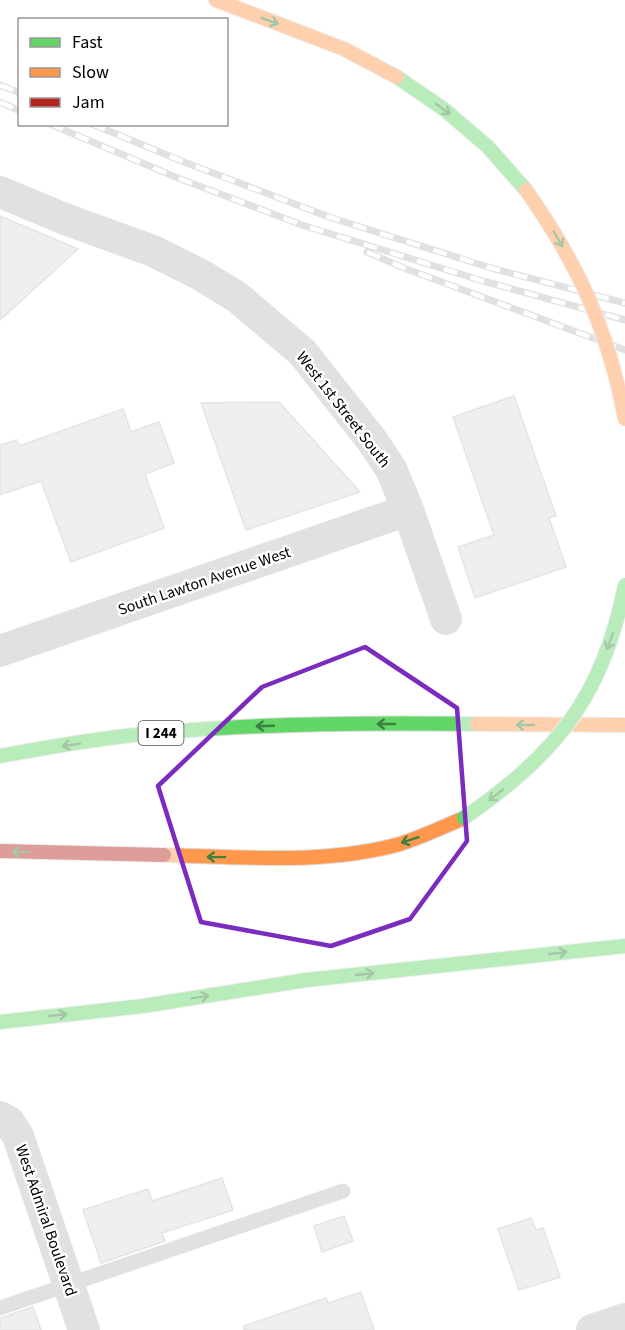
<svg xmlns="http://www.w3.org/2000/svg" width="625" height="1330" font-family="'Source Sans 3',sans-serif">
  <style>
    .building { fill: #dcdcdc; stroke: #c4c4c4; stroke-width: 1.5 }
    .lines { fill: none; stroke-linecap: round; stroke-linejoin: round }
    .fast-casing { stroke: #dbdbdb; stroke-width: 16 }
    .slow-casing { stroke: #dbdbdb; stroke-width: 16 }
    .jam-casing { stroke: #dbdbdb; stroke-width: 16 }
    .lane { stroke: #bdbdbd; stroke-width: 15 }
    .street { stroke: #bdbdbd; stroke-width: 32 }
    .fast { stroke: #63d668; stroke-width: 14 }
    .slow { stroke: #ff974d; stroke-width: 14 }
    .jam { stroke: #b3261e; stroke-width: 14 }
    .rail-casing { stroke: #bdbdbd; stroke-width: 7 }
    .rail { stroke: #fff; stroke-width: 4.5; stroke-dasharray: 14; stroke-linecap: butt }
    .fast-bridge-casing { stroke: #dbdbdb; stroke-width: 16; stroke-linecap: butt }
    .slow-bridge-casing { stroke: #dbdbdb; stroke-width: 16; stroke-linecap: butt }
    .fast-bridge { stroke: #63d668; stroke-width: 14 }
    .slow-bridge { stroke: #ff974d; stroke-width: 14 }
    .oneway { stroke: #3b803e }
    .marked { fill: none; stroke: #7b2cbf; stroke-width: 4.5; stroke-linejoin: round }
    .labels { text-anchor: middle; stroke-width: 5; stroke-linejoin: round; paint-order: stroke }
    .shield { fill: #fff; stroke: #4c4c4c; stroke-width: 1.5 }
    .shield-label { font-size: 15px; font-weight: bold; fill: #000 }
    .street-label { font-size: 16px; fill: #000; stroke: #fff }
  </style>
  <rect width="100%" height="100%" fill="#fff"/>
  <!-- building -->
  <path class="building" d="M 0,216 L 78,249 L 0,320 Z
    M 514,396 L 556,516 L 549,518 L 566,567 L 475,598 L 458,547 L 494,535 L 453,417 Z
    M 279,402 L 360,492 L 246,530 L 201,403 Z
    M 123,409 L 131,432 L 159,422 L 174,463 L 145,474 L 164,528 L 71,562 L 41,481 L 0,495 L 0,445 L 17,440 L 19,446 Z
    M 222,1178 L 233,1210 L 162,1233 L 165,1241 L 101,1263 L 83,1210 L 148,1189 L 152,1201 Z
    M 344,1216 L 353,1241 L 322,1252 L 314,1226 Z
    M 531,1218 L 536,1230 L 543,1228 L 560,1277 L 519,1290 L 498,1229 Z
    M 361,1292 L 374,1330 L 244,1330 L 244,1326 L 326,1298 L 328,1303 Z
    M 33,1307 L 41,1330 L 0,1330 L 0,1318 Z"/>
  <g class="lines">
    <!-- fast casing -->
    <g class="fast-casing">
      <path id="fast" d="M 397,77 L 445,110 L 488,147 L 526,190
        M 0,756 C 55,746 111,736 167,732 C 270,723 374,723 477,724
        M 0,1022 L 143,1006 L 306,980 L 625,946"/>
    </g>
    <!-- slow casing -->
    <g class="slow-casing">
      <path id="slow" d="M 216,0 L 344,49 L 397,77
        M 477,724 L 625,725
        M 164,855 C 242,857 324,865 400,844 C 422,837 443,827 464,818"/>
    </g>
    <!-- jam casing -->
    <g class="jam-casing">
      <path id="jam" d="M 0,851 L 164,855"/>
    </g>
    <!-- lane -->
    <path class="lane" d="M 0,1308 L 343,1191"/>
    <!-- street -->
    <path class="street" d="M 0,192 L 65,219 L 153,251 L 201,275 L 237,297 L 302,352 L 371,439 L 391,469 L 408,510 L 446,619
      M 0,651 L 408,510
      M 0,1117 L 9,1122 L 18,1136 L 84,1330
      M 592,1330 L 625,1319"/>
    <!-- fast -->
    <use href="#fast" class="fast"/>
    <!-- slow -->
    <use href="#slow" class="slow"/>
    <!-- jam -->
    <use href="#jam" class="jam"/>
    <!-- rail casing -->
    <g class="rail-casing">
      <path id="rail" d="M 0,85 L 20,93
        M 0,102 L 20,111
        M 50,124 L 173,176 L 302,225 L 483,281 L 625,320
        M 92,124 L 184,162 L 329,217 L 491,268 L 625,303
        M 367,252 L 404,268 L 625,350"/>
    </g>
    <!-- rail -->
    <use href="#rail" class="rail"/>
    <!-- fast-bridge casing -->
    <g class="fast-bridge-casing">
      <path id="fast-bridge" d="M 464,818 C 556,754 603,697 625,585"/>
    </g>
    <!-- slow-bridge casing -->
    <g class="slow-bridge-casing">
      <path id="slow-bridge" d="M 526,190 C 578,264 608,329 625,419"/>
    </g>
    <!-- fast-bridge -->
    <use href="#fast-bridge" class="fast-bridge"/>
    <!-- slow-bridge -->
    <use href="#slow-bridge" class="slow-bridge"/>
  </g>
  <!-- one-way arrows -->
  <defs><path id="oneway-shaft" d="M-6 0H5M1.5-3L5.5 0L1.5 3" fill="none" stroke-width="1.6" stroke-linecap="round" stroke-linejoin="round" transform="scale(1.5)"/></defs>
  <g class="oneway">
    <use href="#oneway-shaft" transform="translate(270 21) rotate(21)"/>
    <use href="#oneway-shaft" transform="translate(443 109) rotate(37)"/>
    <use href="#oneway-shaft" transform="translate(558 239) rotate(60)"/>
    <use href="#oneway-shaft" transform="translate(610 641) rotate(110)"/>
    <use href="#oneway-shaft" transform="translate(386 724) rotate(-180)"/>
    <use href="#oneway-shaft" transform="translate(525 725) rotate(-180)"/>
    <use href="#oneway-shaft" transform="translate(265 726) rotate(178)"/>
    <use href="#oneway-shaft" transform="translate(71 745) rotate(172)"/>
    <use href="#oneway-shaft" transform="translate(496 795) rotate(142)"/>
    <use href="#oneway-shaft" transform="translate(410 840) rotate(162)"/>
    <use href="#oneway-shaft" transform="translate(21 852) rotate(-179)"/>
    <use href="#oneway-shaft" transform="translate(216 857) rotate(-179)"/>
    <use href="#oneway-shaft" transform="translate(558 953) rotate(-6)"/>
    <use href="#oneway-shaft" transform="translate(365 974) rotate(-6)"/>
    <use href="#oneway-shaft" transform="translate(200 997) rotate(-9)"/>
    <use href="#oneway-shaft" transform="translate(58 1015) rotate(-6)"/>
  </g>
  <!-- marked area -->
  <path d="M0 0H625V1330H0ZM 365,647 L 457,708 L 467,841 L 410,919 L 331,946 L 201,922 L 158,786 L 262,687 Z" fill="#fff" fill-opacity=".55" fill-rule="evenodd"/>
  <path class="marked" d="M 365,647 L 457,708 L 467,841 L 410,919 L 331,946 L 201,922 L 158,786 L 262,687 Z"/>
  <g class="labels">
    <!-- shield labels -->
    <rect class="shield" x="138.5" y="721" width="45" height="24" rx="4.5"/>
    <g class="shield-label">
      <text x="161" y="738">I 244</text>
    </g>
    <!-- street labels -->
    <g class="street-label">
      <text transform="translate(344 409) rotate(52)" y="6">West 1st Street South</text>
      <text transform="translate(204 580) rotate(-19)" y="6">South Lawton Avenue West</text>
      <text transform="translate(47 1220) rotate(71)" y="6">West Admiral Boulevard</text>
    </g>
  </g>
  <!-- legend -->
  <rect x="18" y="18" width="210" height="108" fill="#ffffff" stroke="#999999" stroke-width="1.5"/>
  <rect x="30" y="38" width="30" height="9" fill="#63d668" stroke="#999999" stroke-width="1.5"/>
  <text x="72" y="48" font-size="18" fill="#000000">Fast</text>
  <rect x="30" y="68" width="30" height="9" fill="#ff974d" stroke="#999999" stroke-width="1.5"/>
  <text x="72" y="78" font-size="18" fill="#000000">Slow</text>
  <rect x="30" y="98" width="30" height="9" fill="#b3261e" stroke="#999999" stroke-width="1.5"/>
  <text x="72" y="108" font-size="18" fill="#000000">Jam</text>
</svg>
